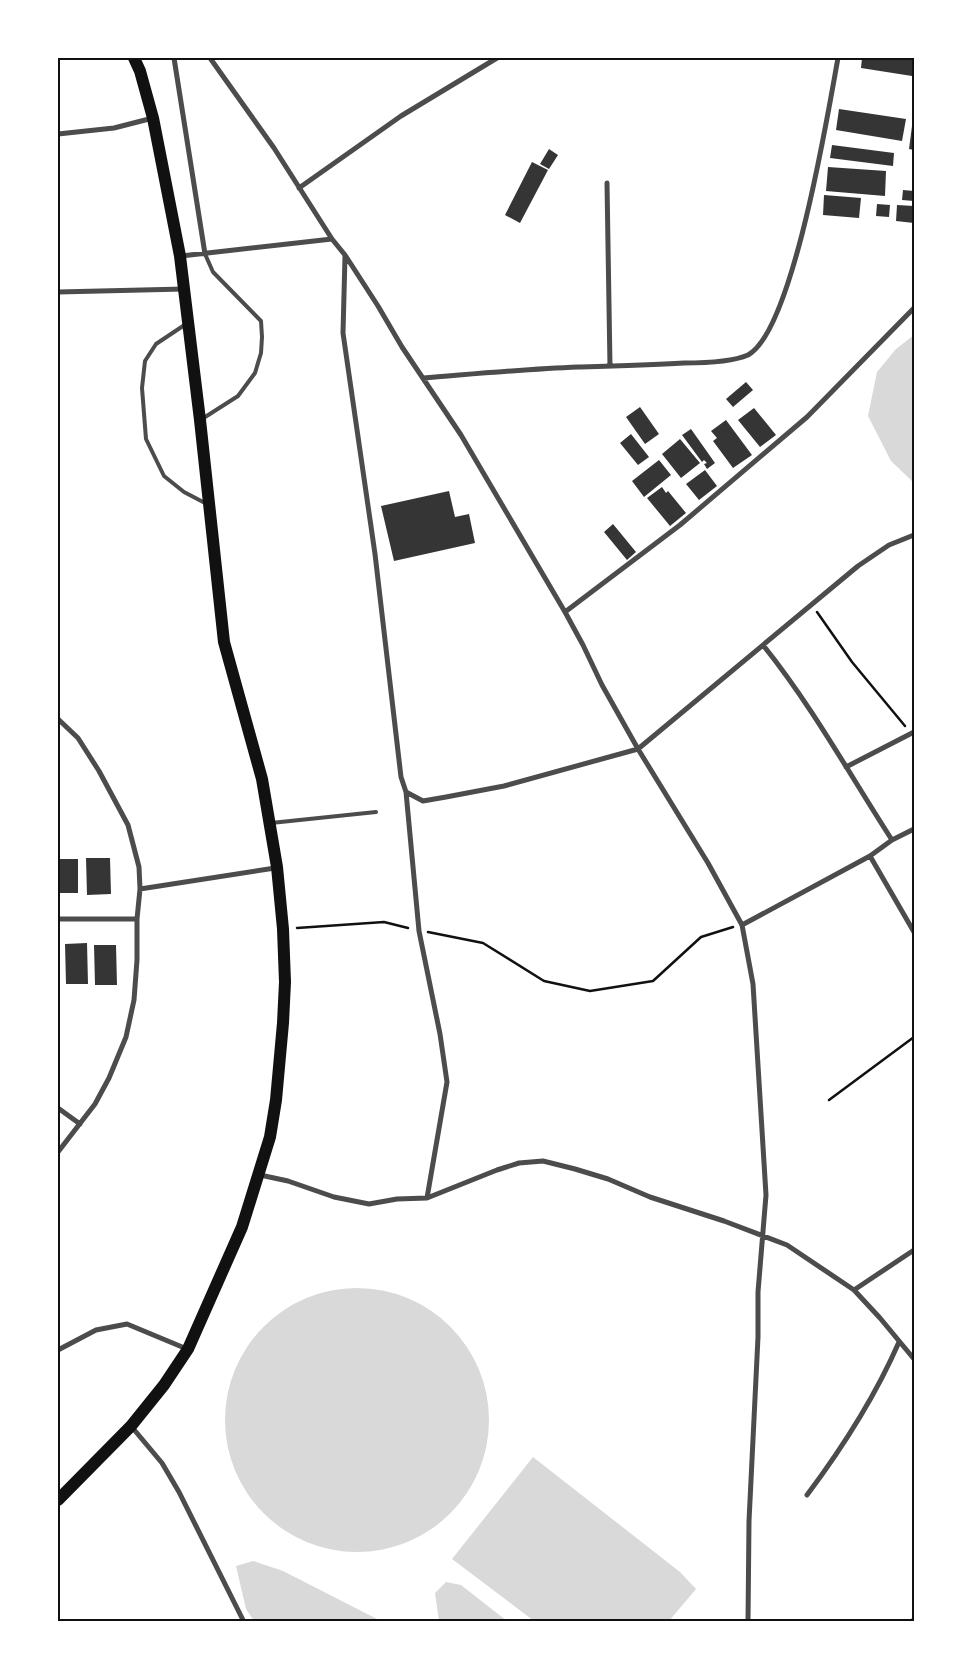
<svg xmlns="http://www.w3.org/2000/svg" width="972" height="1679" font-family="'Sofia Sans Condensed',sans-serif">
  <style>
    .water { fill: #d9d9d9 }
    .building { fill: #353535 }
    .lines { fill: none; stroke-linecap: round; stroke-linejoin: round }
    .path { stroke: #111; stroke-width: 2.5 }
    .service { stroke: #4c4c4c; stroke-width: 4 }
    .minor { stroke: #4c4c4c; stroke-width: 5 }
    .primary { stroke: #111; stroke-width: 12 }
    .neatline { fill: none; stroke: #111; stroke-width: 2 }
  </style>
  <rect width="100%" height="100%" fill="#fff"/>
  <!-- water -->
  <path class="water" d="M 914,335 L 914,483 L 891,461 L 868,416 L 877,372 L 896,349 Z
    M225 1420a132 132 0 1 1 264 0a132 132 0 1 1-264 0Z
    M 533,1457 L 680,1572 L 696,1589 L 669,1621 L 534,1621 L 452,1559 Z
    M 253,1561 L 283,1571 L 381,1621 L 254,1621 L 246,1609 L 236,1566 Z
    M 446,1582 L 461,1585 L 507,1621 L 439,1621 L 435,1593 Z"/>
  <!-- building -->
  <path class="building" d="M 862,58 L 914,58 L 912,76 L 861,68 Z
    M 839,109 L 906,119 L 902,141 L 836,130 Z
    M 912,126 L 914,127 L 914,150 L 909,149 Z
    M 832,145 L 894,153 L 893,166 L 830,158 Z
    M 549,149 L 558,155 L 549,169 L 540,164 Z
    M 532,162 L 548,170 L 520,223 L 505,215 Z
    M 828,167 L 886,171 L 885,196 L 826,191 Z
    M 903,190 L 914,191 L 914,201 L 902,200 Z
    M 824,195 L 861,198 L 859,218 L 823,215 Z
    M 877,204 L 890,205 L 889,217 L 876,216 Z
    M 897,205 L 914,206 L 914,223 L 896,221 Z
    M 746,382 L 753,390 L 733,407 L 726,399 Z
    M 640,407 L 659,434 L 645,444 L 626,417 Z
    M 754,408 L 776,435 L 760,447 L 738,420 Z
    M 726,420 L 752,455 L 733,468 L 713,441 L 717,438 L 711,431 Z
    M 691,429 L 715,463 L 707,469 L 704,464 L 707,463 L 704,460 L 702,462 L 682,435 Z
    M 631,434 L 649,457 L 638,465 L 620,443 Z
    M 680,439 L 700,463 L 681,478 L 662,454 Z
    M 659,460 L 671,475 L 644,497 L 632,481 Z
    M 705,470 L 717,486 L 699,500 L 686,484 Z
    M 662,487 L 666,493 L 668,491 L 686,513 L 670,526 L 647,498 Z
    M 449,491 L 455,517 L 469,514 L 475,543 L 394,561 L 381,506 Z
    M 613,524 L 636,552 L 627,560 L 604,532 Z
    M 86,858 L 110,858 L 111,894 L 87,895 Z
    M 58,859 L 78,859 L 78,893 L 58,893 Z
    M 87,943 L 88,984 L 66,984 L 65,944 Z
    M 94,945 L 116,945 L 117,985 L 95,985 Z"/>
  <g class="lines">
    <!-- path -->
    <path class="path" d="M 817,612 L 852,662 L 905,726
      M 297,928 L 384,922 L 408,928
      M 428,932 L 483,943 L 544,981 L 590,991 L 653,981 L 701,937 L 733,927
      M 829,1100 L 914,1037"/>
    <!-- service -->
    <path class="service" d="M 186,324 L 156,344 L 145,361 L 142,388 L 146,439 L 164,476 L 184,492 L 205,503
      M 202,419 L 238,396 L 255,373 L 261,353 L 262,337 L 261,321 L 213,272 L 205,254
      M 271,823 L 376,812"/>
    <!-- minor -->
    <path class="minor" d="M 174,58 L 205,254
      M 210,58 L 274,148 L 332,239 L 345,255 L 378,306 L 402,347 L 461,435 L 565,612 L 583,645 L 602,685 L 638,749 L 708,863 L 742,925 L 753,984 L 766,1195 L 758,1292 L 758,1337 L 749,1521 L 748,1622
      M 58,134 L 114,128 L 153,118
      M 607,183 L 610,366
      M 299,188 L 401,116 L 497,58
      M 181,256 L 332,239
      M 345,256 L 343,333 L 375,554 L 401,777 L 406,792 L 423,801 L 446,797 L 504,786 L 638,749 L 858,566 L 889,545 L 914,535
      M 58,292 L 184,289
      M 423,378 C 474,374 526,369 578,367 C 613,366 649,365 684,363 C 701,363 732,362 748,355 C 793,331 828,112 838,58
      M 565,612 L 680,525 L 807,417 L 914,308
      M 763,645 C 812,706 850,775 892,840
      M 58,719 L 78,738 L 99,771 L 128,825 L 139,867 L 140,889 L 137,919 L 137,960 L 134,1000 L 126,1037 L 109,1078 L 95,1104 L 58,1152
      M 846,767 L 914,732
      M 406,792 L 419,931 L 440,1034 L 447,1082 L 427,1198
      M 870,856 L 914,932
      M 140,889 L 275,868
      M 58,919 L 137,919
      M 742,925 L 870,856 L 892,840 L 914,829
      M 58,1108 L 80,1124
      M 260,1175 L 288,1181 L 334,1197 L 369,1204 L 397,1199 L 427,1198 L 497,1170 L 519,1163 L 543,1161 L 575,1169 L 608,1179 L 650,1197 L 724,1221 L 787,1245 L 854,1290 L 880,1318 L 914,1359
      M 854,1290 L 914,1250
      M 58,1350 L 96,1330 L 127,1324 L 187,1349
      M 131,1426 L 162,1463 L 179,1492 L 244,1622
      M 807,1495 C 843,1447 875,1397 899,1342
      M 913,1622 L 914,1619"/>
    <!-- primary -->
    <path class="primary" d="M 58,1500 L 131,1426 L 164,1385 L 188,1349 L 242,1227 L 270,1137 L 276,1100 L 283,1023 L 285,982 L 283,929 L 277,867 L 262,779 L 224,642 L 200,420 L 180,256 L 153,118 L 140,71 L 134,58"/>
  </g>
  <!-- border -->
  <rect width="972" height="1679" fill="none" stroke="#ffffff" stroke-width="118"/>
  <rect x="59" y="59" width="854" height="1561" class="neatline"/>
</svg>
